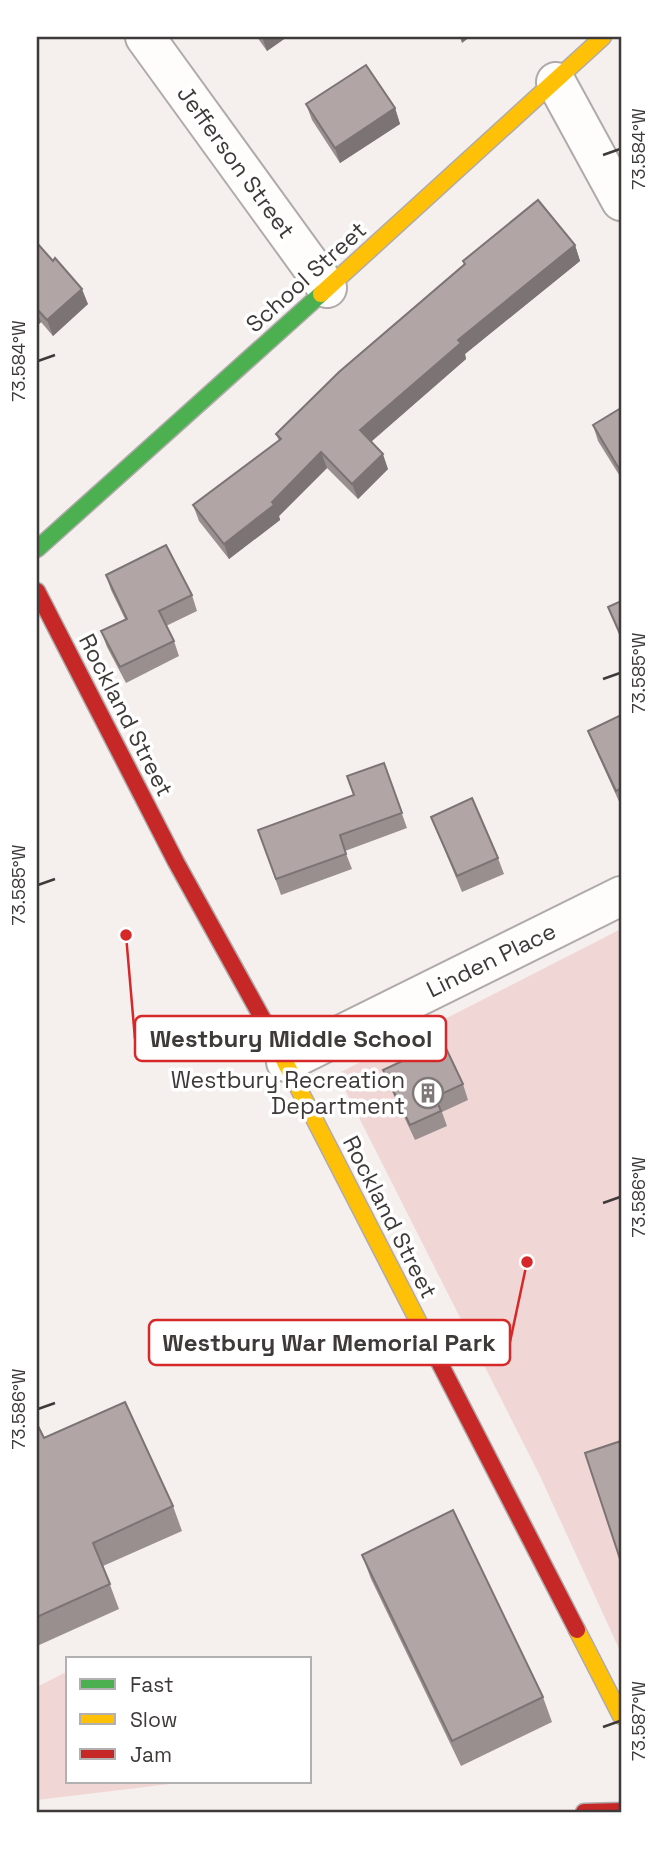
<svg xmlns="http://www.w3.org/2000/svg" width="658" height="1849" font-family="'Space Grotesk',sans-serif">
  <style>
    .green { fill: #f0d7d6 }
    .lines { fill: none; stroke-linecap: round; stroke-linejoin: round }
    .street-casing { stroke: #afabaa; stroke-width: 42 }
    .fast-casing { stroke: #afabaa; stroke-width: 19 }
    .slow-casing { stroke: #afabaa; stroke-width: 19 }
    .jam-casing { stroke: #afabaa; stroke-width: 19 }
    .street { stroke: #fefdfc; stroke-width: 38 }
    .fast { stroke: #4caf50; stroke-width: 16 }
    .slow { stroke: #ffc107; stroke-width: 16 }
    .jam { stroke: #c62828; stroke-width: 16 }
    .wall { fill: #988f8e }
    .shaded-wall { fill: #7c7474 }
    .building { fill: #b1a6a5; stroke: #7c7474; stroke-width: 2 }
    .ticks { fill: none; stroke: #3f3a3a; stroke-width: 2.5 }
    .labels { text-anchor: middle; stroke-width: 7; stroke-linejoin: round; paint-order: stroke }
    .street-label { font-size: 23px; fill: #3f3a3a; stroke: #fff }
    .poi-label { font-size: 23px; fill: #3f3a3a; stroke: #fff; text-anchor: end }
    .leader { fill: none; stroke: #d62828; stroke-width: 2.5 }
    .callout-dot { fill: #d62828; stroke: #fff; stroke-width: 2.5 }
    .callout { fill: #fff; stroke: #d62828; stroke-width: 2.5 }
    .callout-label { font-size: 24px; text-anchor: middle; font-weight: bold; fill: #3f3a3a }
    .neatline { fill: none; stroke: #3f3a3a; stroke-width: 2.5 }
    .ticks-label { font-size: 18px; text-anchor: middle; fill: #3f3a3a }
  </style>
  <rect width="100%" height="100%" fill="#f5efee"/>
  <!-- green -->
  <path class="green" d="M 621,929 L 621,1653 L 540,1476 L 337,1074 Z
    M 68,1671 L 68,1781 L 169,1781 L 170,1784 L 37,1800 L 37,1687 Z"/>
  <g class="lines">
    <!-- street casing -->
    <g class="street-casing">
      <path id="street" d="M 145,37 L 327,288
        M 556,82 L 621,201
        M 286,1062 L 621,896"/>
    </g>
    <!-- fast casing -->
    <g class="fast-casing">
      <path id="fast" d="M 37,549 L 321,294"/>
    </g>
    <!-- slow casing -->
    <g class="slow-casing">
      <path id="slow" d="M 321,294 L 603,37
        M 265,1023 L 435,1354
        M 577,1630 L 621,1716"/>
    </g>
    <!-- jam casing -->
    <g class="jam-casing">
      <path id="jam" d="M 37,591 L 176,862 L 265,1023
        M 435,1354 L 577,1630
        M 584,1812 L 621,1811"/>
    </g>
    <!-- street -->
    <use href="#street" class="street"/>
    <!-- fast -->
    <use href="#fast" class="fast"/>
    <!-- slow -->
    <use href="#slow" class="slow"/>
    <!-- jam -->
    <use href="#jam" class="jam"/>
  </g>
  <!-- wall -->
  <path class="wall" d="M 257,37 L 287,37 L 267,51 Z
    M 306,104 L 395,108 L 400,124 L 340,163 L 312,120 Z
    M 37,243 L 88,304 L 53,336 L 41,322 L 37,326 Z
    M 575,245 L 580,261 L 465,354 L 466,359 L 371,442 L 388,469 L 358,499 L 327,468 L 279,516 L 280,520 L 229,559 L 199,521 L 193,505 L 279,441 L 276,434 L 464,264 L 463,261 Z
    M 621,408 L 621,478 L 598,441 L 593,425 Z
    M 106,575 L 192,595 L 197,611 L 166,626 L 174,641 L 179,656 L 126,683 L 107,647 L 101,631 L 125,619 L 111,590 Z
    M 621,601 L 621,639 L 608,607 Z
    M 621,715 L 621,806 L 594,746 L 588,731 Z
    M 384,763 L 407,828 L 345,851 L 352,869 L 281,895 L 258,830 L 354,795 Z
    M 431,817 L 498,858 L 504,874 L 462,892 Z
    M 383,1070 L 463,1084 L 468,1100 L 442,1112 L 447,1126 L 415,1140 L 389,1085 Z
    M 37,1424 L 44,1438 L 173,1506 L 182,1531 L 103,1566 L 119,1609 L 37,1646 Z
    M 362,1555 L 543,1697 L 552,1722 L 461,1766 L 371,1579 Z"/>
  <!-- shaded-wall -->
  <path class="shaded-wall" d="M 262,37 L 287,37 L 267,51 Z
    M 460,37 L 470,37 L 462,43 Z
    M 395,108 L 400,124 L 340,163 L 335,148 Z
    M 575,245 L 580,261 L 465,354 L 466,359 L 366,446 L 360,430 L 458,340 Z
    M 82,289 L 88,304 L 53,336 L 47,320 Z
    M 37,312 L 41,322 L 37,326 Z
    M 321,452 L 327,468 L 279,516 L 280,520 L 229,559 L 224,544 L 272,502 Z
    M 383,454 L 388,469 L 358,499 L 352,484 Z"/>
  <!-- building -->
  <path class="building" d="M 366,65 L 395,108 L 335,148 L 306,104 Z
    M 538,200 L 575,245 L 458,340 L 461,343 L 360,430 L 383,454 L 352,484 L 321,452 L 272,502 L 274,505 L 224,544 L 193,505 L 281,439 L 276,434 L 339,372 L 465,264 L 463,261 Z
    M 37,243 L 53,261 L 55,258 L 82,289 L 47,320 L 37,309 Z
    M 621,408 L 621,472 L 593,425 Z
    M 166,545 L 192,595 L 159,611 L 174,641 L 120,667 L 101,631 L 127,619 L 106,575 Z
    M 621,601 L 621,636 L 608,607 Z
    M 621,715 L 621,788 L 616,791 L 588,731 Z
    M 384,763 L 402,813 L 340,835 L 346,854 L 276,879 L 258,830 L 354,795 L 347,776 Z
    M 472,798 L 498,858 L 457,876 L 431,817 Z
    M 443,1042 L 463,1084 L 435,1097 L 441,1111 L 410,1125 L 383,1070 Z
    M 125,1402 L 173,1506 L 93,1543 L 110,1584 L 37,1617 L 37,1424 L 44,1438 Z
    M 621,1441 L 621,1562 L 585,1453 Z
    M 453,1510 L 543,1697 L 452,1741 L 362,1555 Z"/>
  <!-- ticks -->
  <path class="ticks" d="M 603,155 L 620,149M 38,361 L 55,355M 603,679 L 620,673M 38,885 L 55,879M 603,1203 L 620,1197M 38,1409 L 55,1403M 603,1727 L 620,1721"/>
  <!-- icons -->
  <defs>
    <g id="building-ring" transform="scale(1.575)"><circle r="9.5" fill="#fff" stroke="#7f7979" stroke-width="1.5"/><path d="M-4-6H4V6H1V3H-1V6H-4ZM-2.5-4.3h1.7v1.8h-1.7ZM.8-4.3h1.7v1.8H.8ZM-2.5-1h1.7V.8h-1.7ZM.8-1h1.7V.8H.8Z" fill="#7f7979"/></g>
  </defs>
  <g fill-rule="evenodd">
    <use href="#building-ring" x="428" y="1093"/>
  </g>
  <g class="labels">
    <!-- street labels -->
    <g class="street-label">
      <text transform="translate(236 162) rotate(54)" y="8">Jefferson Street</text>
      <text transform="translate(306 277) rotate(-42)" y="8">School Street</text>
      <text transform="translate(126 715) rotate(63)" y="8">Rockland Street</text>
      <text transform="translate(491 960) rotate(-26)" y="8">Linden Place</text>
      <text transform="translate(390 1217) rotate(63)" y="8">Rockland Street</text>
    </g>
    <!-- poi labels -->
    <g class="poi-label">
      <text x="405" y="1088">Westbury Recreation<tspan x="405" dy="26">Department</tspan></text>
    </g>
  </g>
  <!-- callouts -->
  <path class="leader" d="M126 935L135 1039M527 1262L510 1342"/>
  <g class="callout-dot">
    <circle cx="126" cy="935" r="7"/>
    <circle cx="527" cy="1262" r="7"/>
  </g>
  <g class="callout">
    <rect x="135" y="1016" width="311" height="45" rx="7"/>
    <rect x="149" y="1320" width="361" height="45" rx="7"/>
  </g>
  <g class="callout-label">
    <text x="291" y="1047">Westbury Middle School</text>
    <text x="329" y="1351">Westbury War Memorial Park</text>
  </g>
  <!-- border -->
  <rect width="658" height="1849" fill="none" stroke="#ffffff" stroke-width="77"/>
  <!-- legend -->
  <rect x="66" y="1657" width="245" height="126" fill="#ffffff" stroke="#b2b0b0" stroke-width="2"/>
  <rect x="80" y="1679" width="35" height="10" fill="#4caf50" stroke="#b2b0b0" stroke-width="2"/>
  <text x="130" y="1692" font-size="21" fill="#3f3a3a">Fast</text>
  <rect x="80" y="1714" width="35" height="10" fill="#ffc107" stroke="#b2b0b0" stroke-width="2"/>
  <text x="130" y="1727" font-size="21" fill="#3f3a3a">Slow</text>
  <rect x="80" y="1749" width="35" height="10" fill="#c62828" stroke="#b2b0b0" stroke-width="2"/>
  <text x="130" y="1762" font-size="21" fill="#3f3a3a">Jam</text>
  <rect x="38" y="38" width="582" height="1773" class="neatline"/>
  <g class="ticks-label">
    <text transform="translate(639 149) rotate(-90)" y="6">73.584°W</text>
    <text transform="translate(19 361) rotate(-90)" y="6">73.584°W</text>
    <text transform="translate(639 673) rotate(-90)" y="6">73.585°W</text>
    <text transform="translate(19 885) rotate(-90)" y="6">73.585°W</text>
    <text transform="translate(639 1197) rotate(-90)" y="6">73.586°W</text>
    <text transform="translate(19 1409) rotate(-90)" y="6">73.586°W</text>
    <text transform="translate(639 1721) rotate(-90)" y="6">73.587°W</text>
  </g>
</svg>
